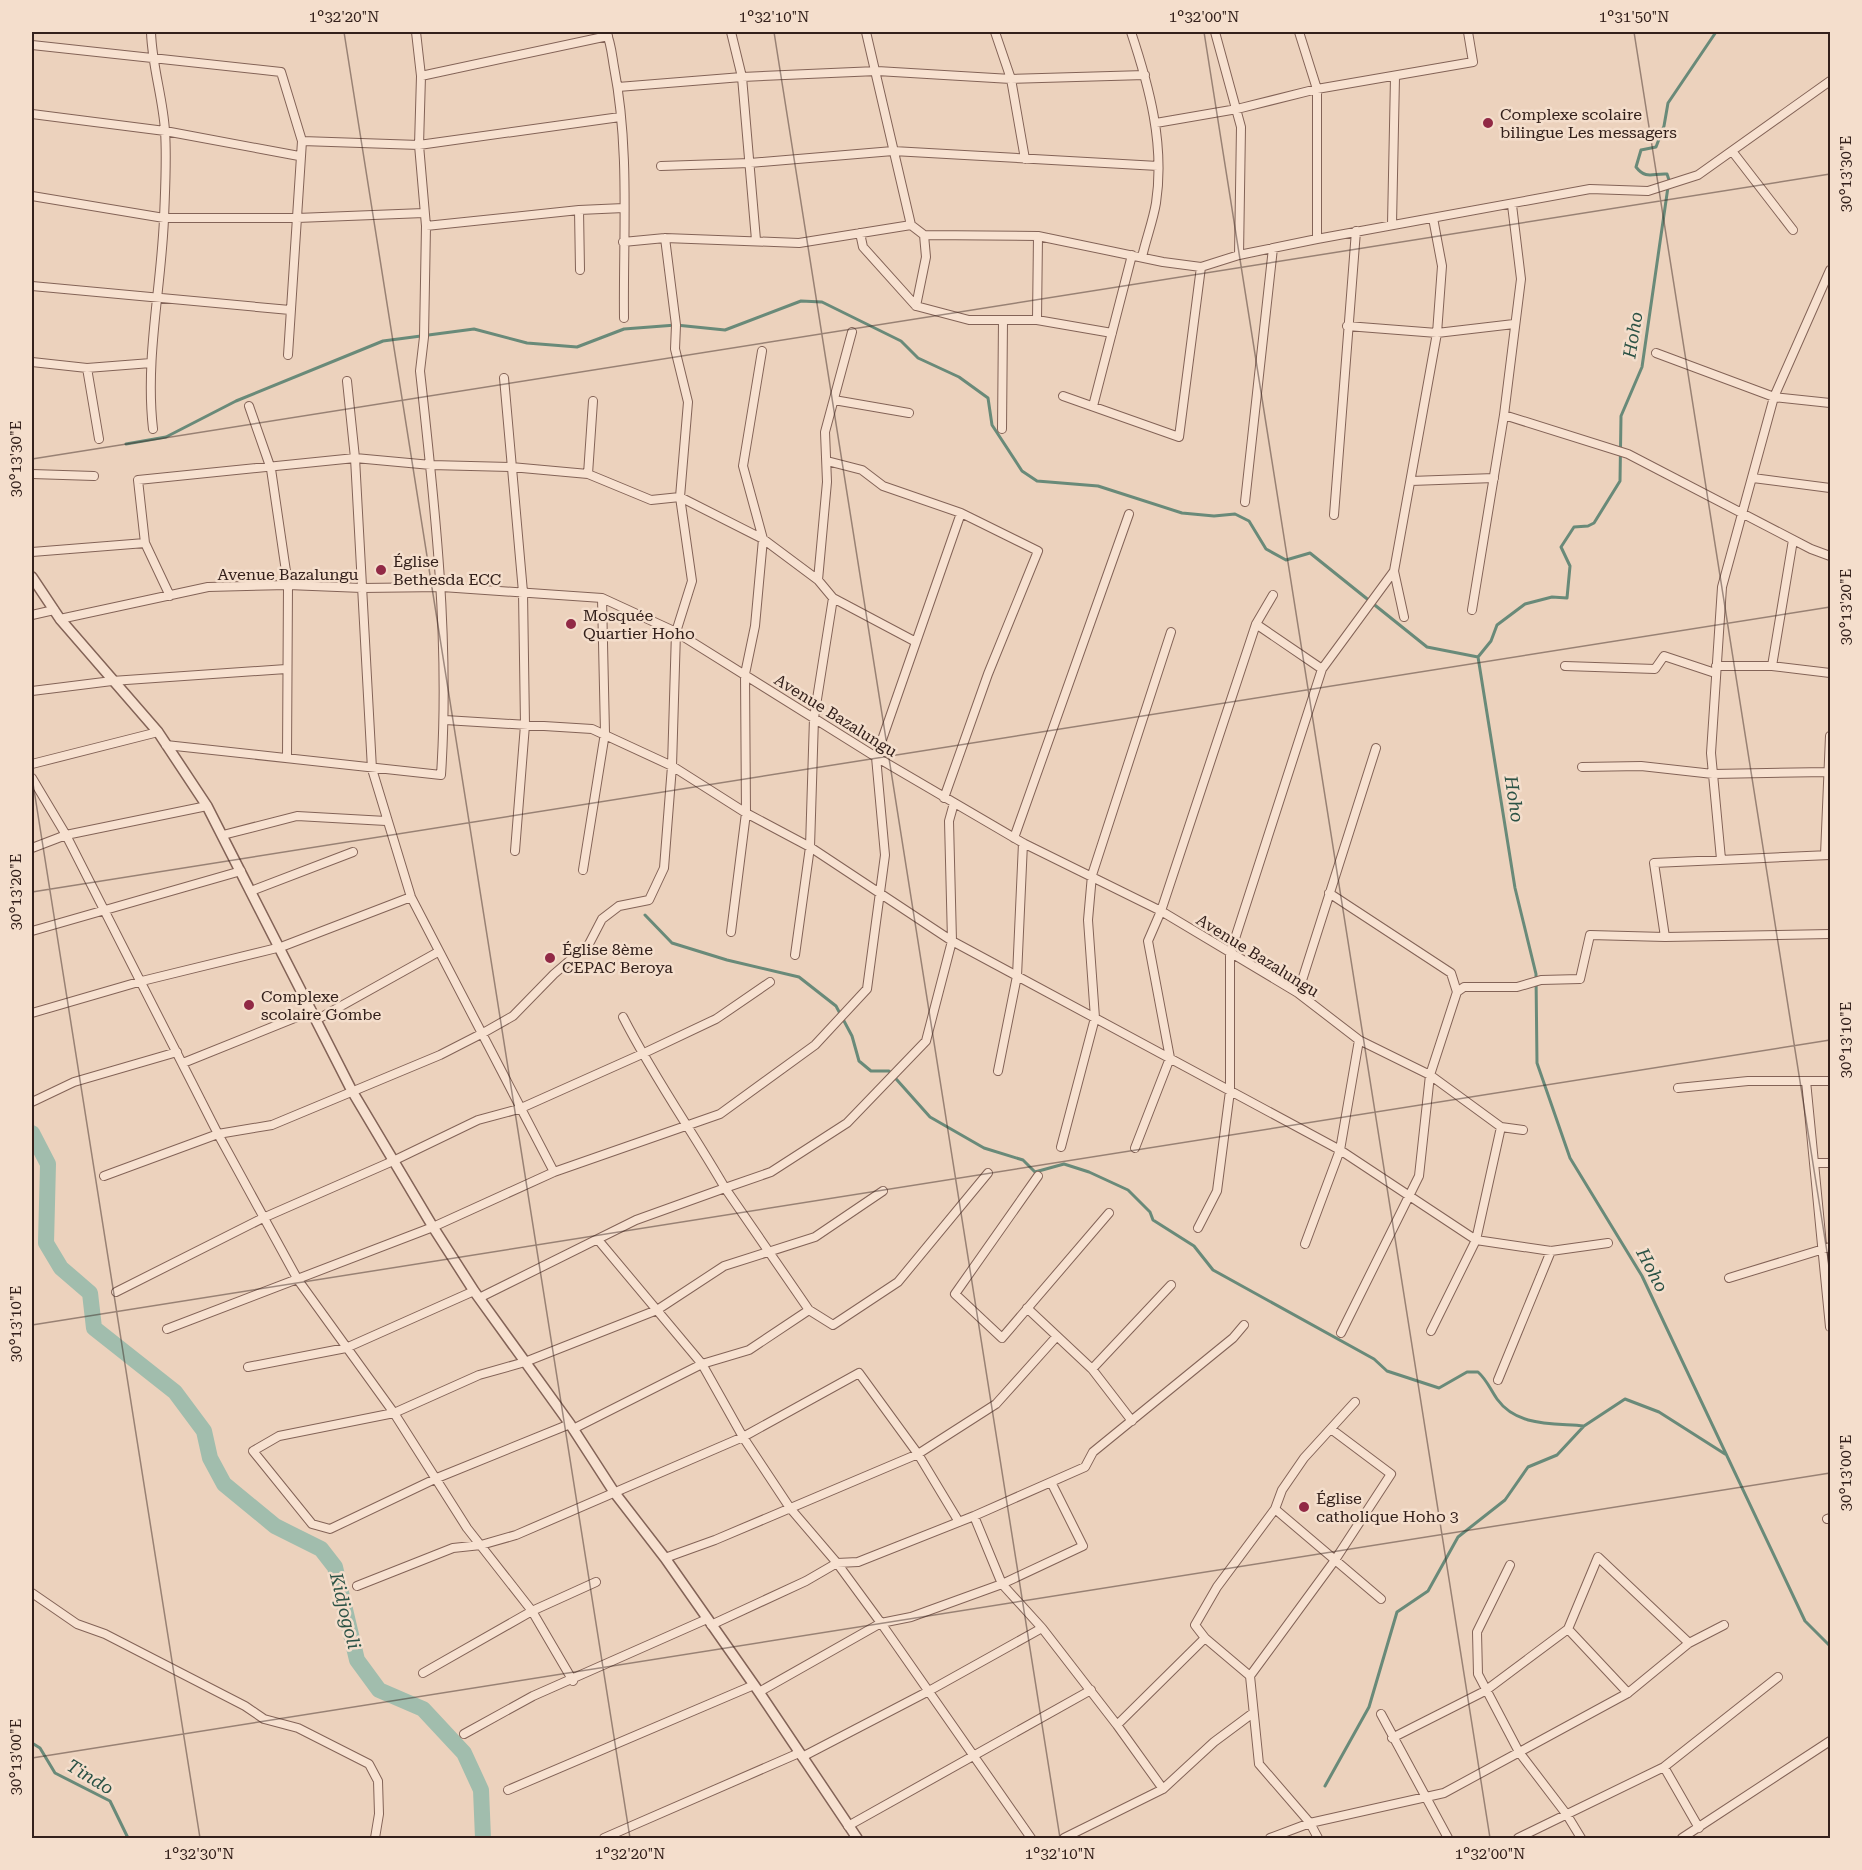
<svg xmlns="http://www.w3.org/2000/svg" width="1862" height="1870" font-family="'Roboto Serif',serif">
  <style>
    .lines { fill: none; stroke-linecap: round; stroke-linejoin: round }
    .stream { stroke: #698a79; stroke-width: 3 }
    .river { stroke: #a1bdad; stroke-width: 16 }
    .minor-casing { stroke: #836357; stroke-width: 10 }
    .tertiary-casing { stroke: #836357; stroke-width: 12 }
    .minor { stroke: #f7e1d0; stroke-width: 8 }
    .tertiary { stroke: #f7e1d0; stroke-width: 9 }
    .ticks { fill: none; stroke: #33201b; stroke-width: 1.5; stroke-opacity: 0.45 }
    .poi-dot { fill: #912945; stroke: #f4decc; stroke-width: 2 }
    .labels { text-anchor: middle; stroke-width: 5; stroke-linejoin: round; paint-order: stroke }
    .poi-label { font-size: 16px; fill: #33201b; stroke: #f4decc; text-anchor: start }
    .street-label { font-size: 16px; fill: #33201b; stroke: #f4decc }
    .water-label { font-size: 18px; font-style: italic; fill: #2b5245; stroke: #f4decc }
    .neatline { fill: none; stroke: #33201b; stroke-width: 2 }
    .ticks-label { font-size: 15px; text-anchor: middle; fill: #33201b }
  </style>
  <rect width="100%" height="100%" fill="#ecd2bd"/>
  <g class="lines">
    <!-- stream -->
    <path class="stream" d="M 1716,32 L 1668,103 L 1664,126 L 1656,147 L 1641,150 L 1636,167 C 1646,180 1653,173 1667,174 L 1669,180 L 1642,367 L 1621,416 L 1620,481 L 1594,523 L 1588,526 L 1574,527 L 1561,547 L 1570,566 L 1567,598 L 1552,597 L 1525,604 L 1497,625 L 1491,641 L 1478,657 L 1515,888 L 1536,974 L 1537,1063 L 1570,1158 L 1642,1276 L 1805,1621 L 1830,1646
      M 126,444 L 166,437 L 236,401 L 383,341 L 474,329 L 527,343 L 577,347 L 624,329 L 676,325 L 725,330 L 801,301 L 822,302 L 901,341 L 918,358 L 959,377 L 988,398 L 992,425 L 1022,471 L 1037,481 L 1098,486 L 1182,513 L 1214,516 L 1235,514 L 1249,521 L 1266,549 L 1286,560 L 1310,553 L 1427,647 L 1478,657
      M 645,915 L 672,943 L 727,960 L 799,977 L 836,1006 L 852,1036 L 859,1061 L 871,1071 L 889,1071 L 930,1117 L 984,1148 L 1023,1160 L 1035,1172 L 1064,1164 L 1089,1172 L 1128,1190 L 1150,1212 L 1153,1220 L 1194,1246 L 1213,1270 L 1374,1359 L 1387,1371 L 1439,1388 L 1467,1372 L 1478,1372 C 1487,1380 1490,1389 1497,1399 C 1517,1427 1553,1423 1584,1426
      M 32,1743 L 40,1748 L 55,1773 L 110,1801 L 128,1838
      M 1325,1786 L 1369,1707 L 1397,1612 L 1428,1591 L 1458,1537 L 1505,1500 L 1528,1467 L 1557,1455 L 1584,1426 L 1625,1399 L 1659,1412 L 1725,1454"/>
    <!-- river -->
    <path class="river" d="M 32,1133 L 48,1164 L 46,1243 L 61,1268 L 90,1293 L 94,1328 L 175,1392 L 204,1431 L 210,1458 L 224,1484 L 275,1526 L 321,1549 L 335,1567 L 357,1660 L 379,1690 L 423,1709 L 464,1753 L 481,1790 L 483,1838"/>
    <!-- minor casing -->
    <g class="minor-casing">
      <path id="minor" d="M 151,32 C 152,66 163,98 165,131 C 167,160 165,190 164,219 C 161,289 145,359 153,429
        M 606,32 C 611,42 612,56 614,67 C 630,149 623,235 624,318
        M 731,32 L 742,77 L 756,240
        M 866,32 L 911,225 L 924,235 L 1038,236 L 1163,262 L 1201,267 L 1239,255 L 1317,239 L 1590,189 L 1648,191 L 1698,175 L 1830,81
        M 995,32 L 1011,79 L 1025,159
        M 1131,32 C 1149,86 1165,144 1156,203 C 1153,221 1146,239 1142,257
        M 1215,32 L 1241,127 L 1239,255
        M 1299,32 L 1317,89 L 1317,239
        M 32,45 L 281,72 L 302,141 L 288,355
        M 421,76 L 608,36
        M 618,87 L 742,77 L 877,71 L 1011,79 L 1145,75
        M 32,114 L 165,131 L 299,156
        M 1156,123 L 1237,109 L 1317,89 L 1473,62 L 1468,32
        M 302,141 L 419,145 L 620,117
        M 1732,151 L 1793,230
        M 661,166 L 750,163 L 893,151 L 1158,166
        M 32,196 L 164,218 L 297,218 L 424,213
        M 579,210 L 580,270
        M 1392,224 L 1395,77
        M 426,226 L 579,210 L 624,208
        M 860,233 L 863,247 L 916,306 L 969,320 L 1037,320 L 1112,333
        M 623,242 L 665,238 L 799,243 L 911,225
        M 32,286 L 290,310
        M 916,306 L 926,257 L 924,235
        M 1037,320 L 1038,236
        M 1347,326 L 1437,333 L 1514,324
        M 1656,353 L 1774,397 L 1830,403
        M 32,362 L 87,368 L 151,363
        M 87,368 L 99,439
        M 504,378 L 523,592 L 525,725 L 515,851
        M 347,381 L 355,458 L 372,769 L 411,897 L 554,1172
        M 1063,396 L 1179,437 L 1201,267
        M 834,400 L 909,413
        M 249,406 L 271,469 L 288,585 L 287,757
        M 1093,406 L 1132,255
        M 1504,415 L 1628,454 L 1811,549 L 1830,556
        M 1002,429 L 1003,320
        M 827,461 L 862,470 L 883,486 L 961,513 L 1038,551 L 988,674 L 944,798
        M 32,474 L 94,476
        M 588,474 L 593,401
        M 1753,478 L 1830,488
        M 1411,481 L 1494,478
        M 1245,502 L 1273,248
        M 1334,515 L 1356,231
        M 32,552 L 145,543
        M 1394,571 L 1404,617
        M 818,580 L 827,482 L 825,432 L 852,332
        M 170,596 L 145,543 L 138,480 L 355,458 L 431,465 L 511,467 L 588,474 L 651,500 L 680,497 L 763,539 L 818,580 L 833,598 L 916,642
        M 1472,610 L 1504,415 L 1521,279 L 1512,205
        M 32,615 L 54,610
        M 60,619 L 208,587 L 288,585 L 362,588 L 442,587 L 602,598 L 676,632 L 876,757 L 1023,843 L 1161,911 L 1298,993 L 1359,1040 L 1430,1075 L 1501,1127 L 1523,1130
        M 1256,624 L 1322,669
        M 1565,666 L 1655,669 L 1664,656 L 1715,673
        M 1716,666 L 1772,666 L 1830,673
        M 1772,666 L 1793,540
        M 32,691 L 112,681 L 286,669
        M 445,720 L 592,729 L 672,766 L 746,813 L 810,847 L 952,941 L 1340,1150 L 1476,1240 L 1551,1251 L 1608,1243
        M 166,745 L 441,775 C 450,640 435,506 420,371 L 424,337 L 426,226 L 419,145 L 421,76 L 416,32
        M 32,764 L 158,732
        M 1582,767 L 1641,766 L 1713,774 L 1828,772
        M 32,778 L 66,835 L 218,1134 L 298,1280 L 394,1413 L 467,1528 L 532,1611 L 573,1681
        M 223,835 L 297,816 L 386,821
        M 1014,838 L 1129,514
        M 32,848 L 66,835 L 207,806
        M 1825,855 L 1830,736
        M 1721,859 L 1711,753 L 1722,587 L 1774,397 L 1830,270
        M 583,870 L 605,733 L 602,598
        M 251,891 L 353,852
        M 1329,893 L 1451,973 L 1457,992
        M 32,931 L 241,871
        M 731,932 L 746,813 L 745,674 L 755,626 L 763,539 L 743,466 L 762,351
        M 1665,937 L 1654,863 L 1830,855
        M 795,955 L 810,847 L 814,718 L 833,598
        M 1298,993 L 1376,748
        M 32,1013 L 142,981 L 281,947 L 411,897
        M 623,1017 C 653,1076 692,1131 725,1188 L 771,1172 L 847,1123 L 926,1041 L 952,941 L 949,821 L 954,803
        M 316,1020 L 438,952
        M 183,1063 L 312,1011
        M 998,1071 L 1017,976 L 1023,843
        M 1806,1081 L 1830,1327
        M 1678,1088 L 1748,1081 L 1830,1081
        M 32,1102 L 74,1082 L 177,1052
        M 1061,1147 L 1095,1018 L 1088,920 L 1092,875 L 1171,632
        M 1135,1148 L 1170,1058 L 1148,941 L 1161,911 L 1256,624 L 1273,595
        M 1814,1163 L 1830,1163
        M 104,1176 L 218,1134 L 272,1125 L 440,1055 L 483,1033 L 513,1016 L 554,974 L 589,944 L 602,919 L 619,906 L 649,900 L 664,868 L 672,766 L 676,632 L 692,581 L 680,497 L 688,402 L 675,349 L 676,325 L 665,238
        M 1038,1176 L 955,1294 L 1002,1338 L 1109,1213
        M 1198,1228 L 1217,1191 L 1230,1091 L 1230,954 L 1322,669 L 1394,571 L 1437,333 L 1442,266 L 1433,218
        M 599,1241 L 702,1364 L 743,1437 L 790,1508 L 837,1563 L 881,1623 L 1031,1838
        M 1305,1244 L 1340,1150 L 1359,1040
        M 1729,1278 L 1830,1247
        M 116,1292 L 263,1218 L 393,1161 L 478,1120 L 519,1109 L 642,1054 L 716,1019 L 770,982
        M 479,1298 L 636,1220 L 725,1188 L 809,1310 L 833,1325 L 898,1282 L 988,1173
        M 1027,1308 L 1092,1369 L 1132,1421
        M 167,1329 L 433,1227 L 554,1172 L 720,1114 L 815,1045 L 867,989 L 885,855 L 876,757 L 961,513
        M 1431,1331 L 1476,1240 L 1501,1127
        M 1341,1333 L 1419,1176 L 1430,1075 L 1457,992 L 1464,987 L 1517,987 L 1541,980 L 1580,979 L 1590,935 L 1665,937 L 1830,934
        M 248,1367 L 346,1348 L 474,1291
        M 1092,1369 L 1171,1285
        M 1498,1380 L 1551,1251
        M 570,1424 L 437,1478 L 330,1529 L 312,1524 L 253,1451 L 279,1436 L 394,1413 L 479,1375 L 525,1362 L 657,1310 L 724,1266 L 815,1237 L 883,1191
        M 573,1429 L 702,1364 L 749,1350 L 809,1310
        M 1275,1509 L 1381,1599
        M 974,1516 L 1002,1584 L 1042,1628 L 1117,1725 L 1163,1789
        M 1827,1519 L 1830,1518
        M 665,1558 L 715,1540 L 918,1454 L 996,1404 L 1057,1336
        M 1510,1565 L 1477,1632 L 1478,1674 L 1519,1752 L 1567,1815 L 1581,1838
        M 357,1586 L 453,1548 L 481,1545 L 516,1535 L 743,1437 L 859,1373 L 918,1454 L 959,1522
        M 32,1593 L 77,1624 L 105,1634 L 245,1706 L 264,1719 L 298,1728 L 369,1764 L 378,1781 L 379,1814 L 375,1838
        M 711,1625 L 806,1581 L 837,1563 L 858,1562 L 974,1516 L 1085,1467 L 1093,1452 L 1233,1338 L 1244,1325
        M 1568,1629 L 1628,1693
        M 423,1673 L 532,1611 L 596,1582
        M 1250,1676 L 1335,1560 L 1391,1474 L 1331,1429
        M 759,1692 L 881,1623 L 911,1617 L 1002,1584 L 1083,1546 L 1052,1484
        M 1381,1714 L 1448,1838
        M 1117,1725 L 1205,1638
        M 464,1734 L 533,1696 L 707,1619
        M 1392,1738 L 1485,1691 L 1568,1629 L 1598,1557 L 1689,1643
        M 802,1757 L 927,1692 L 1042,1628
        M 1664,1767 L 1699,1828
        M 508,1790 L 754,1685
        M 848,1826 L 1091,1690
        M 604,1838 L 799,1753
        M 1064,1838 L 1163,1789 L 1214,1742 L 1253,1713
        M 1270,1838 L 1310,1823 L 1444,1793 L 1628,1693 L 1689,1643 L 1724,1625
        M 1318,1838 L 1310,1823 L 1259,1764 L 1250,1676 L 1205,1638 L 1195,1625 L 1217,1587 L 1275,1509 L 1282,1490 L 1304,1458 L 1355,1402
        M 1518,1838 L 1664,1767 L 1778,1677
        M 1682,1838 L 1830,1741"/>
    </g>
    <!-- tertiary casing -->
    <g class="tertiary-casing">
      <path id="tertiary" d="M 32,577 L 60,619 L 158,732 L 207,806 L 352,1091 L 433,1227 L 474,1291 L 570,1424 L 614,1492 L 665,1558 L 759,1692 L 857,1838"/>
    </g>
    <!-- minor -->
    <use href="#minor" class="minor"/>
    <!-- tertiary -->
    <use href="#tertiary" class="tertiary"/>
  </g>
  <!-- ticks -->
  <path class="ticks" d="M 344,32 L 630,1838M 774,32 L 1060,1838M 1204,32 L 1490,1838M 1634,32 L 1830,1271M 32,459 L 1830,174M 32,777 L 200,1838M 32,892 L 1830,607M 32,1325 L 1830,1040M 32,1758 L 1830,1473"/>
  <!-- markers -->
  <g class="poi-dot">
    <circle cx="1488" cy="123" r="6"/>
    <circle cx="381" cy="570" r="6"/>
    <circle cx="571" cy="624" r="6"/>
    <circle cx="550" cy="958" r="6"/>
    <circle cx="249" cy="1005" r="6"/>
    <circle cx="1304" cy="1507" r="6"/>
  </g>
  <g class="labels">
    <!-- poi labels -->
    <g class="poi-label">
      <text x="1500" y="120">Complexe scolaire<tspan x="1500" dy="18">bilingue Les messagers</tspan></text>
      <text x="393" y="567">Église<tspan x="393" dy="18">Bethesda ECC</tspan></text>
      <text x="583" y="621">Mosquée<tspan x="583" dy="18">Quartier Hoho</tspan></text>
      <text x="562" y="955">Église 8ème<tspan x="562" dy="18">CEPAC Beroya</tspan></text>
      <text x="261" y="1002">Complexe<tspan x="261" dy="18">scolaire Gombe</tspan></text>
      <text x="1316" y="1504">Église<tspan x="1316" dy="18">catholique Hoho 3</tspan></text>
    </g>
    <!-- street labels -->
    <g class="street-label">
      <text x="288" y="580">Avenue Bazalungu</text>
      <text transform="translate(836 715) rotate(32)" y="6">Avenue Bazalungu</text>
      <text transform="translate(1258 955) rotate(32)" y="6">Avenue Bazalungu</text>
    </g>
    <!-- water labels -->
    <g class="water-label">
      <text transform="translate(1633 335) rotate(-81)" y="6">Hoho</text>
      <text transform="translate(1514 799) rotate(81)" y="6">Hoho</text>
      <text transform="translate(1652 1270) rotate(62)" y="6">Hoho</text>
      <text transform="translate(345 1611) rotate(76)" y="6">Kidjogoli</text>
      <text transform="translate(90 1777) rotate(31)" y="6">Tindo</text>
    </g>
  </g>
  <!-- border -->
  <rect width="1862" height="1870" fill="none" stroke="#f4decc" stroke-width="66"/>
  <rect x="33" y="33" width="1796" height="1804" class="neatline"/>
  <g class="ticks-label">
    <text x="344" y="22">1°32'20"N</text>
    <text x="774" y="22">1°32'10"N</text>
    <text x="1204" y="22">1°32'00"N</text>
    <text x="1634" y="22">1°31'50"N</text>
    <text transform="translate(1846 174) rotate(-90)" y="5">30°13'30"E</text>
    <text transform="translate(16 459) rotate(-90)" y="5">30°13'30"E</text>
    <text transform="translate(1846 607) rotate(-90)" y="5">30°13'20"E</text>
    <text transform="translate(16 892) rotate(-90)" y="5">30°13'20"E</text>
    <text transform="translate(1846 1040) rotate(-90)" y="5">30°13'10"E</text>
    <text transform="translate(16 1324) rotate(-90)" y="5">30°13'10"E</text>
    <text transform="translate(1846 1473) rotate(-90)" y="5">30°13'00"E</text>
    <text transform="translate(16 1757) rotate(-90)" y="5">30°13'00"E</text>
    <text x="199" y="1859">1°32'30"N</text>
    <text x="630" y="1859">1°32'20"N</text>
    <text x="1060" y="1859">1°32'10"N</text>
    <text x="1490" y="1859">1°32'00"N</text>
  </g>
</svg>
